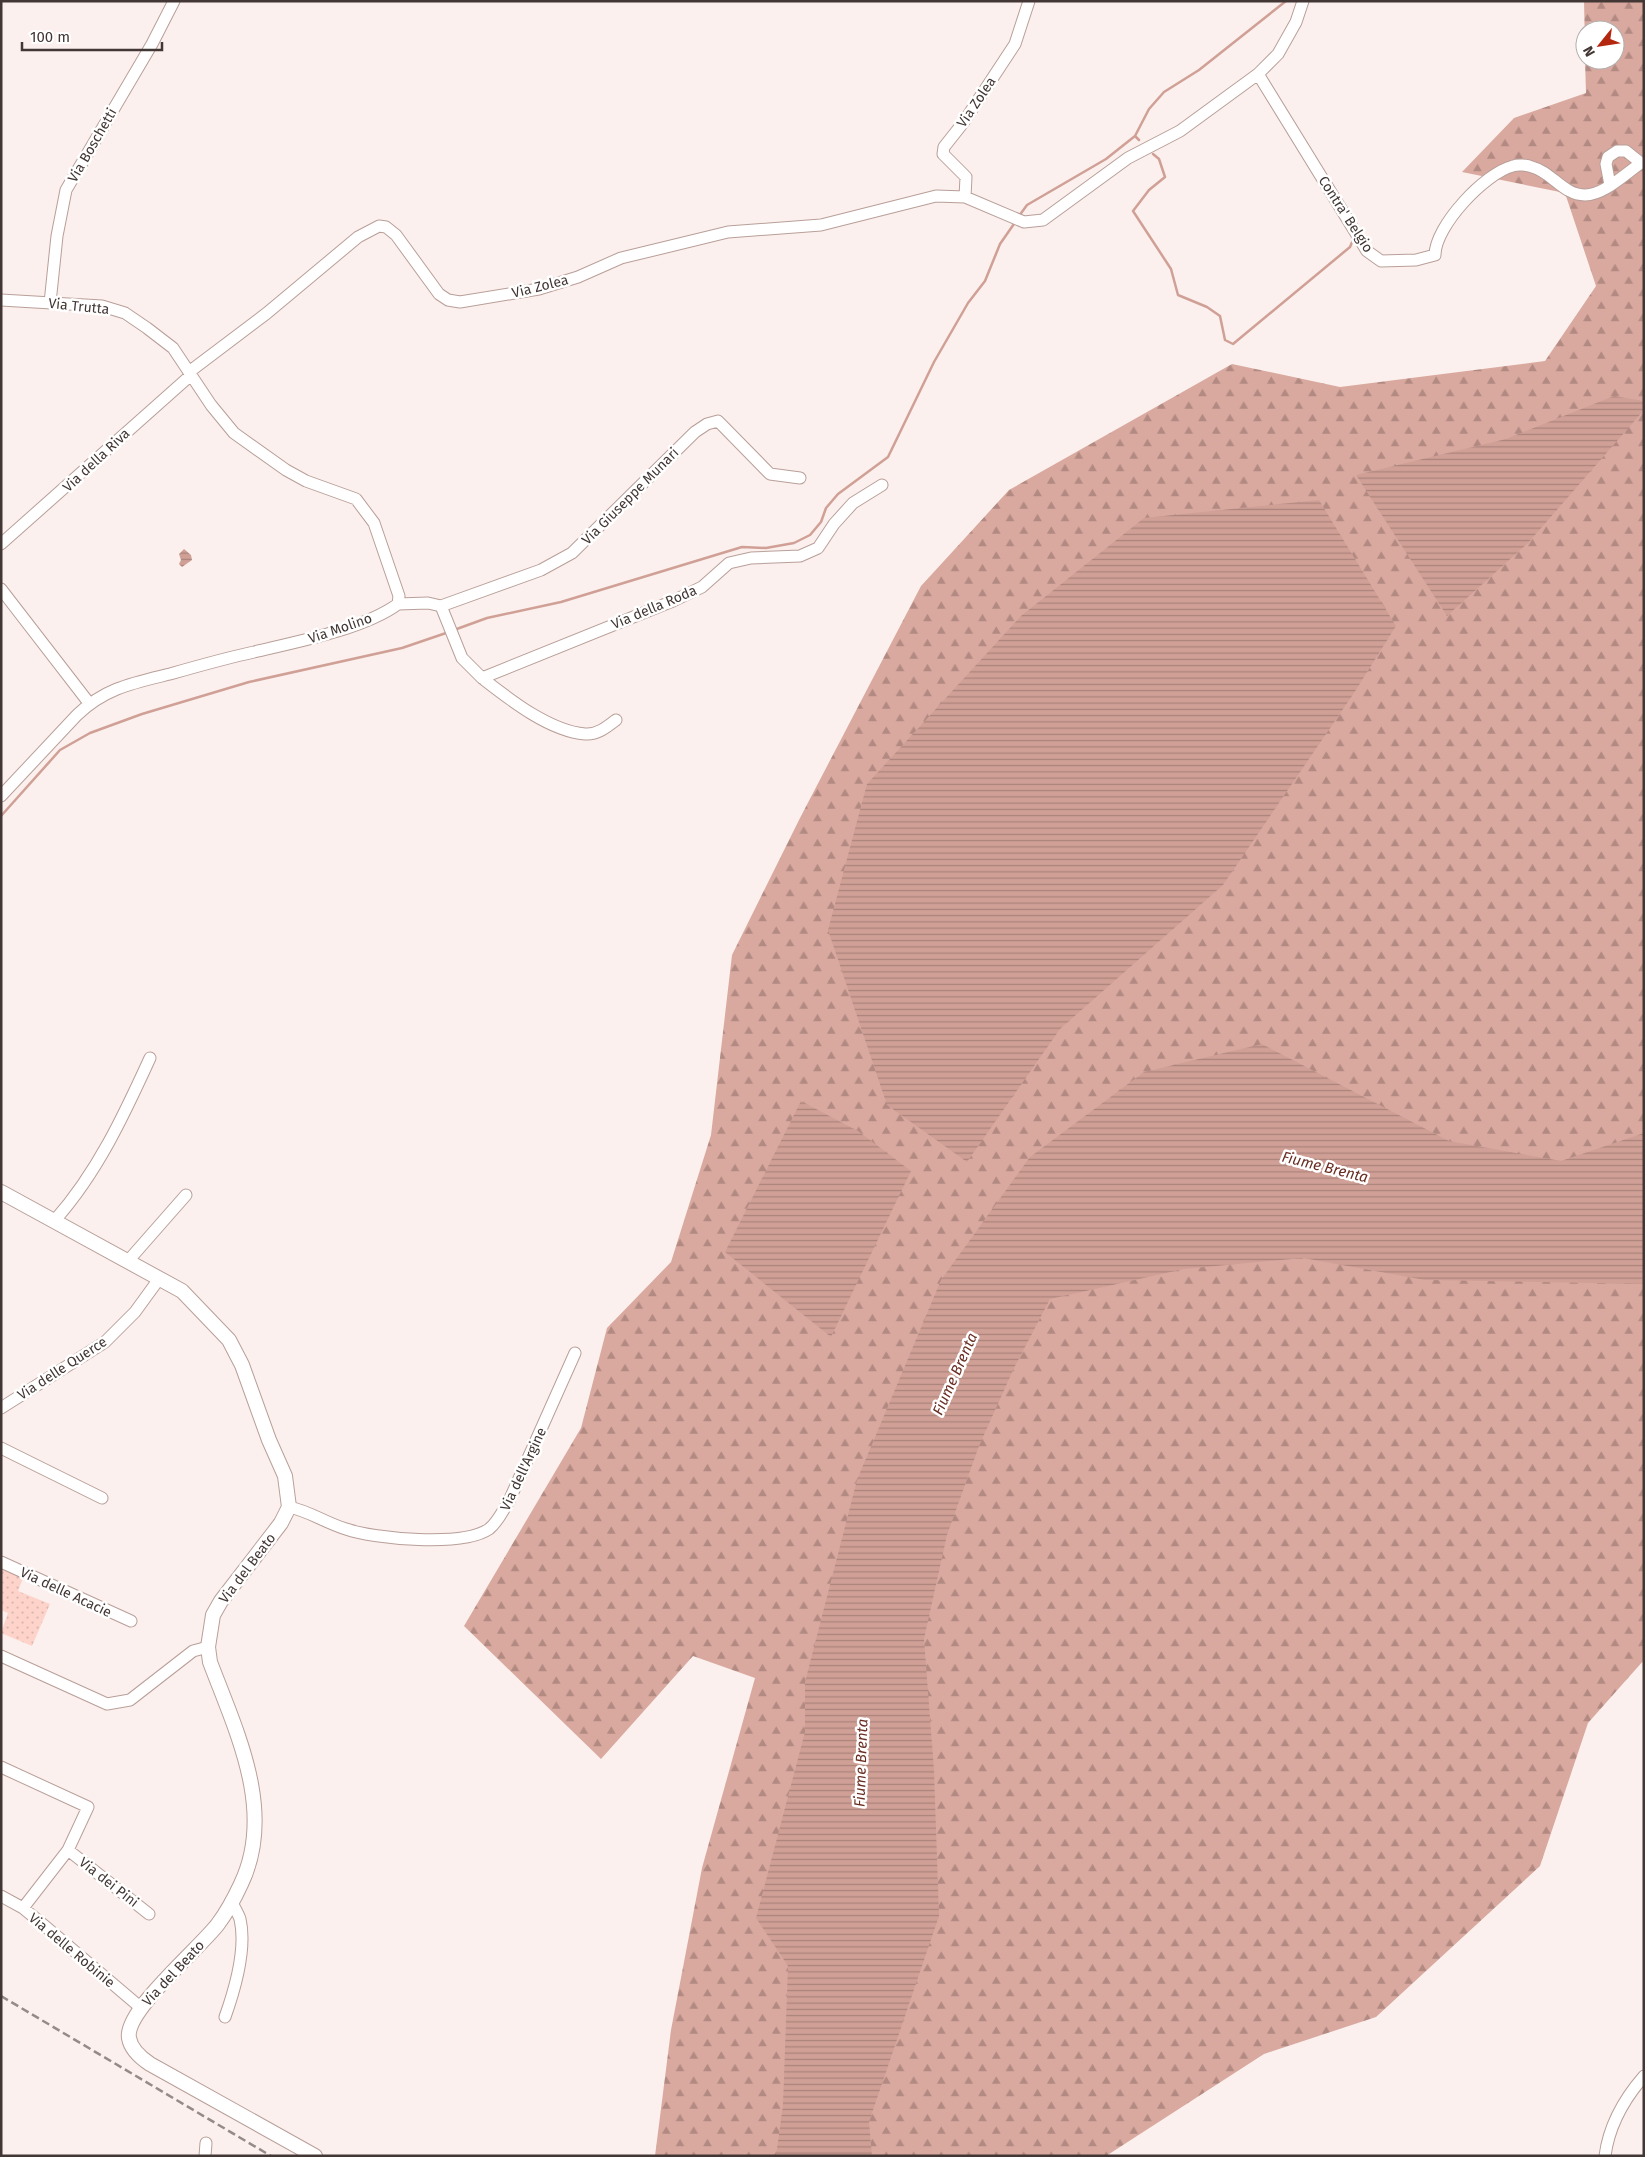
<svg xmlns="http://www.w3.org/2000/svg" width="1645" height="2157" font-family="'Fira Sans',sans-serif">
  <style>
    .forest { fill: url(#forest-firs) }
    .park { fill: url(#park-dots) }
    .water { fill: url(#water-rules) }
    .lines { fill: none; stroke-linecap: round; stroke-linejoin: round }
    .stream { stroke: #d0a096; stroke-width: 2.5 }
    .minor-casing { stroke: #b99f99; stroke-width: 13 }
    .tertiary-casing { stroke: #b99f99; stroke-width: 16 }
    .minor { stroke: #fff; stroke-width: 11 }
    .tertiary { stroke: #fff; stroke-width: 14 }
    .rail { stroke: #958a87; stroke-width: 2.5; stroke-dasharray: 8 4; stroke-linecap: butt }
    .labels { text-anchor: middle; stroke-width: 5; stroke-linejoin: round; paint-order: stroke }
    .street-label { font-size: 14px; fill: #423734; stroke: #fff }
    .water-label { font-size: 15px; font-style: italic; fill: #692d22; stroke: #fff }
  </style>
  <defs>
    <pattern id="forest-firs" width="22" height="20" patternUnits="userSpaceOnUse" patternTransform="scale(1.25)"><rect width="22" height="20" fill="#d9a99f"/><path d="M5 1l3.5 6h-7zM16 11l3.5 6h-7z" fill="#b28a82"/></pattern>
    <pattern id="park-dots" width="8" height="8" patternUnits="userSpaceOnUse" patternTransform="scale(1.25)"><rect width="8" height="8" fill="#fdd3ca"/><path d="M2 2h.1M6 6h.1" fill="none" stroke="#dab6ae" stroke-width="1.8" stroke-linecap="round"/></pattern>
    <pattern id="water-rules" width="6" height="5" patternUnits="userSpaceOnUse" patternTransform="scale(1.25)"><rect width="6" height="5" fill="#d0a096"/><path d="M0 2.5h6" fill="none" stroke="#aa837b"/></pattern>
  </defs>
  <rect width="100%" height="100%" fill="#fbf0ed"/>
  <!-- forest -->
  <path class="forest" d="M 1584,1 L 1644,1 L 1644,1660 L 1588,1723 L 1540,1866 L 1376,2017 L 1264,2054 L 1106,2156 L 655,2156 L 671,2030 L 702,1868 L 755,1678 L 693,1656 L 601,1759 L 464,1626 L 581,1428 L 607,1328 L 671,1262 L 711,1135 L 732,955 L 800,818 L 921,586 L 1009,490 L 1232,364 L 1340,387 L 1545,361 L 1596,286 L 1565,193 L 1462,172 L 1514,118 L 1586,93 L 1585,60 L 1615,60 L 1615,30 L 1585,30 L 1585,46 Z"/>
  <!-- park -->
  <path class="park" d="M 1,1569 L 23,1578 L 18,1591 L 50,1604 L 32,1646 L 1,1633 L 8,1613 L 1,1610 Z"/>
  <!-- water -->
  <path class="water" d="M 1614,396 L 1644,401 L 1644,410 L 1528,543 L 1447,616 L 1356,475 L 1506,439 Z
    M 1319,500 L 1396,626 L 1354,693 L 1223,885 L 1060,1029 L 967,1162 L 887,1105 L 828,930 L 867,784 L 1021,616 L 1144,518 Z
    M 184,549 L 191,555 L 192,560 L 182,567 L 179,564 L 181,560 L 179,554 Z
    M 1262,1044 L 1449,1141 L 1561,1161 L 1644,1133 L 1644,1284 L 1425,1280 L 1303,1258 L 1184,1269 L 1050,1299 L 1014,1368 L 979,1446 L 947,1535 L 924,1639 L 934,1770 L 939,1916 L 869,2122 L 872,2156 L 776,2156 L 783,2105 L 788,1966 L 756,1918 L 805,1732 L 805,1682 L 857,1480 L 941,1280 L 1030,1157 L 1144,1072 Z
    M 801,1101 L 858,1131 L 911,1171 L 831,1337 L 725,1252 Z"/>
  <g class="lines">
    <!-- stream -->
    <path class="stream" d="M 1135,136 L 1139,140
      M 1153,154 L 1159,159 L 1165,177 L 1149,190 L 1133,211 L 1171,269 L 1178,295 L 1207,307 L 1220,316 L 1225,340 L 1233,344 L 1350,247 L 1353,240
      M 1019,216 L 1027,205 L 1106,159 L 1135,136 L 1149,109 L 1164,92 L 1199,70 L 1286,1
      M 454,630 L 487,618 L 561,602 L 742,547 L 766,548 L 794,543 L 810,535 L 821,522 L 826,508 L 838,494 L 888,457 L 934,362 L 968,303 L 985,281 L 1000,244 L 1016,221
      M 1,816 L 60,750 L 90,733 L 142,714 L 249,682 L 402,648 L 449,632"/>
    <!-- minor casing -->
    <g class="minor-casing">
      <path id="minor" d="M 1258,74 L 1367,251 L 1381,261 L 1416,260 L 1435,255 C 1435,226 1485,173 1513,166 C 1518,164 1527,165 1532,167 C 1552,172 1563,195 1585,195 C 1604,195 1625,174 1641,163 L 1626,151 L 1617,151 L 1608,157 L 1606,164 L 1610,185
        M 965,197 L 966,177 L 943,154 L 944,147 L 963,123 L 1015,44 L 1029,1
        M 1,300 L 102,306 L 125,313 L 147,328 L 173,348 L 211,405 L 234,433 L 286,470 L 306,481 L 356,499 L 374,523 L 399,596 L 398,604 C 364,629 296,642 254,652 C 226,658 198,666 170,674 C 133,683 105,688 77,715 L 1,796
        M 50,303 L 57,236 L 66,190 L 152,44 L 174,1
        M 189,372 L 267,313 L 358,237 L 379,226 L 386,227 L 396,235 L 439,294 L 448,300 L 460,302 L 539,289 L 578,277 L 621,258 L 728,232 L 821,225 L 936,196 L 965,197 L 1024,222 L 1043,220 L 1128,158 L 1180,131 L 1258,74 L 1278,54 L 1296,22 L 1303,1
        M 1,544 L 191,375
        M 1,589 L 89,703
        M 398,604 L 428,603 L 441,606
        M 441,606 L 462,658 L 482,678 L 673,601 L 702,587 L 729,563 L 751,558 L 800,556 L 818,548 L 834,524 L 853,503 L 882,485
        M 441,606 L 541,570 L 572,553 L 695,432 L 707,424 L 718,421 L 770,474 L 800,478
        M 482,678 C 509,699 549,731 585,734 C 597,735 607,727 616,720
        M 55,1220 C 97,1173 124,1115 150,1058
        M 128,1261 L 186,1195
        M 1,1408 L 105,1342 L 135,1312 L 159,1279
        M 1,1448 L 102,1498
        M 289,1507 C 309,1511 326,1523 346,1529 C 375,1539 463,1547 489,1529 C 498,1522 503,1510 509,1501 L 575,1353
        M 1,1562 L 131,1621
        M 1,1656 L 107,1704 L 130,1700 L 193,1651 L 208,1647
        M 1,1767 L 88,1807 L 68,1850 L 23,1908
        M 68,1850 L 149,1914
        M 1,1896 L 23,1908 L 46,1927 L 140,2007
        M 225,2017 C 235,1989 247,1949 240,1919 C 238,1913 234,1907 231,1901
        M 205,2156 L 206,2143
        M 1605,2156 C 1609,2125 1624,2099 1644,2076"/>
    </g>
    <!-- tertiary casing -->
    <g class="tertiary-casing">
      <path id="tertiary" d="M 1,1192 L 182,1291 L 229,1340 L 242,1365 L 269,1440 L 285,1476 L 289,1507 L 281,1523 L 221,1601 L 213,1615 L 208,1647 L 210,1662 C 236,1731 276,1811 241,1884 C 235,1897 227,1912 218,1924 C 201,1947 124,2011 129,2038 C 131,2050 141,2058 150,2064 L 315,2156"/>
    </g>
    <!-- minor -->
    <use href="#minor" class="minor"/>
    <!-- tertiary -->
    <use href="#tertiary" class="tertiary"/>
    <!-- rail -->
    <path class="rail" d="M 1,1996 L 271,2156"/>
  </g>
  <g class="labels">
    <!-- street labels -->
    <g class="street-label">
      <text transform="translate(976 102) rotate(-56)" y="5">Via Zolea</text>
      <text transform="translate(92 145) rotate(-60)" y="5">Via Boschetti</text>
      <text transform="translate(1346 214) rotate(57)" y="5">Contra' Belgio</text>
      <text transform="translate(540 286) rotate(-14)" y="5">Via Zolea</text>
      <text transform="translate(79 306) rotate(6)" y="5">Via Trutta</text>
      <text transform="translate(96 460) rotate(-43)" y="5">Via della Riva</text>
      <text transform="translate(630 496) rotate(-45)" y="5">Via Giuseppe Munari</text>
      <text transform="translate(654 607) rotate(-23)" y="5">Via della Roda</text>
      <text transform="translate(340 628) rotate(-19)" y="5">Via Molino</text>
      <text transform="translate(62 1368) rotate(-33)" y="5">Via delle Querce</text>
      <text transform="translate(523 1469) rotate(-65)" y="5">Via dell'Argine</text>
      <text transform="translate(247 1568) rotate(-53)" y="5">Via del Beato</text>
      <text transform="translate(66 1592) rotate(25)" y="5">Via delle Acacie</text>
      <text transform="translate(109 1882) rotate(38)" y="5">Via dei Pini</text>
      <text transform="translate(72 1950) rotate(40)" y="5">Via delle Robinie</text>
      <text transform="translate(173 1973) rotate(-47)" y="5">Via del Beato</text>
    </g>
    <!-- water labels -->
    <g class="water-label">
      <text transform="translate(1325 1167) rotate(14)" y="5">Fiume Brenta</text>
      <text transform="translate(955 1374) rotate(-66)" y="5">Fiume Brenta</text>
      <text transform="translate(861 1763) rotate(-88)" y="5">Fiume Brenta</text>
    </g>
  </g>
  <!-- border -->
  <rect width="1645" height="2157" fill="none" stroke="#423734" stroke-width="5"/>
  <!-- north arrow -->
  <g transform="translate(1600 45) rotate(240)"><circle r="24" fill="#ffffff" stroke="#b3afae"/>
  <path d="M0-4L9 19L0 12L-9 19Z" fill="#b3270e"/>
  <text y="-8" font-size="14" font-weight="bold" text-anchor="middle" fill="#423734">N</text>
  </g>
  <!-- scale -->
  <path d="M22 42v8h140v-8" fill="none" stroke="#423734" stroke-width="2.5"/>
  <text x="30" y="42" font-size="15" fill="#423734" stroke="#ffffff" stroke-width="4" paint-order="stroke">100 m</text>
</svg>
